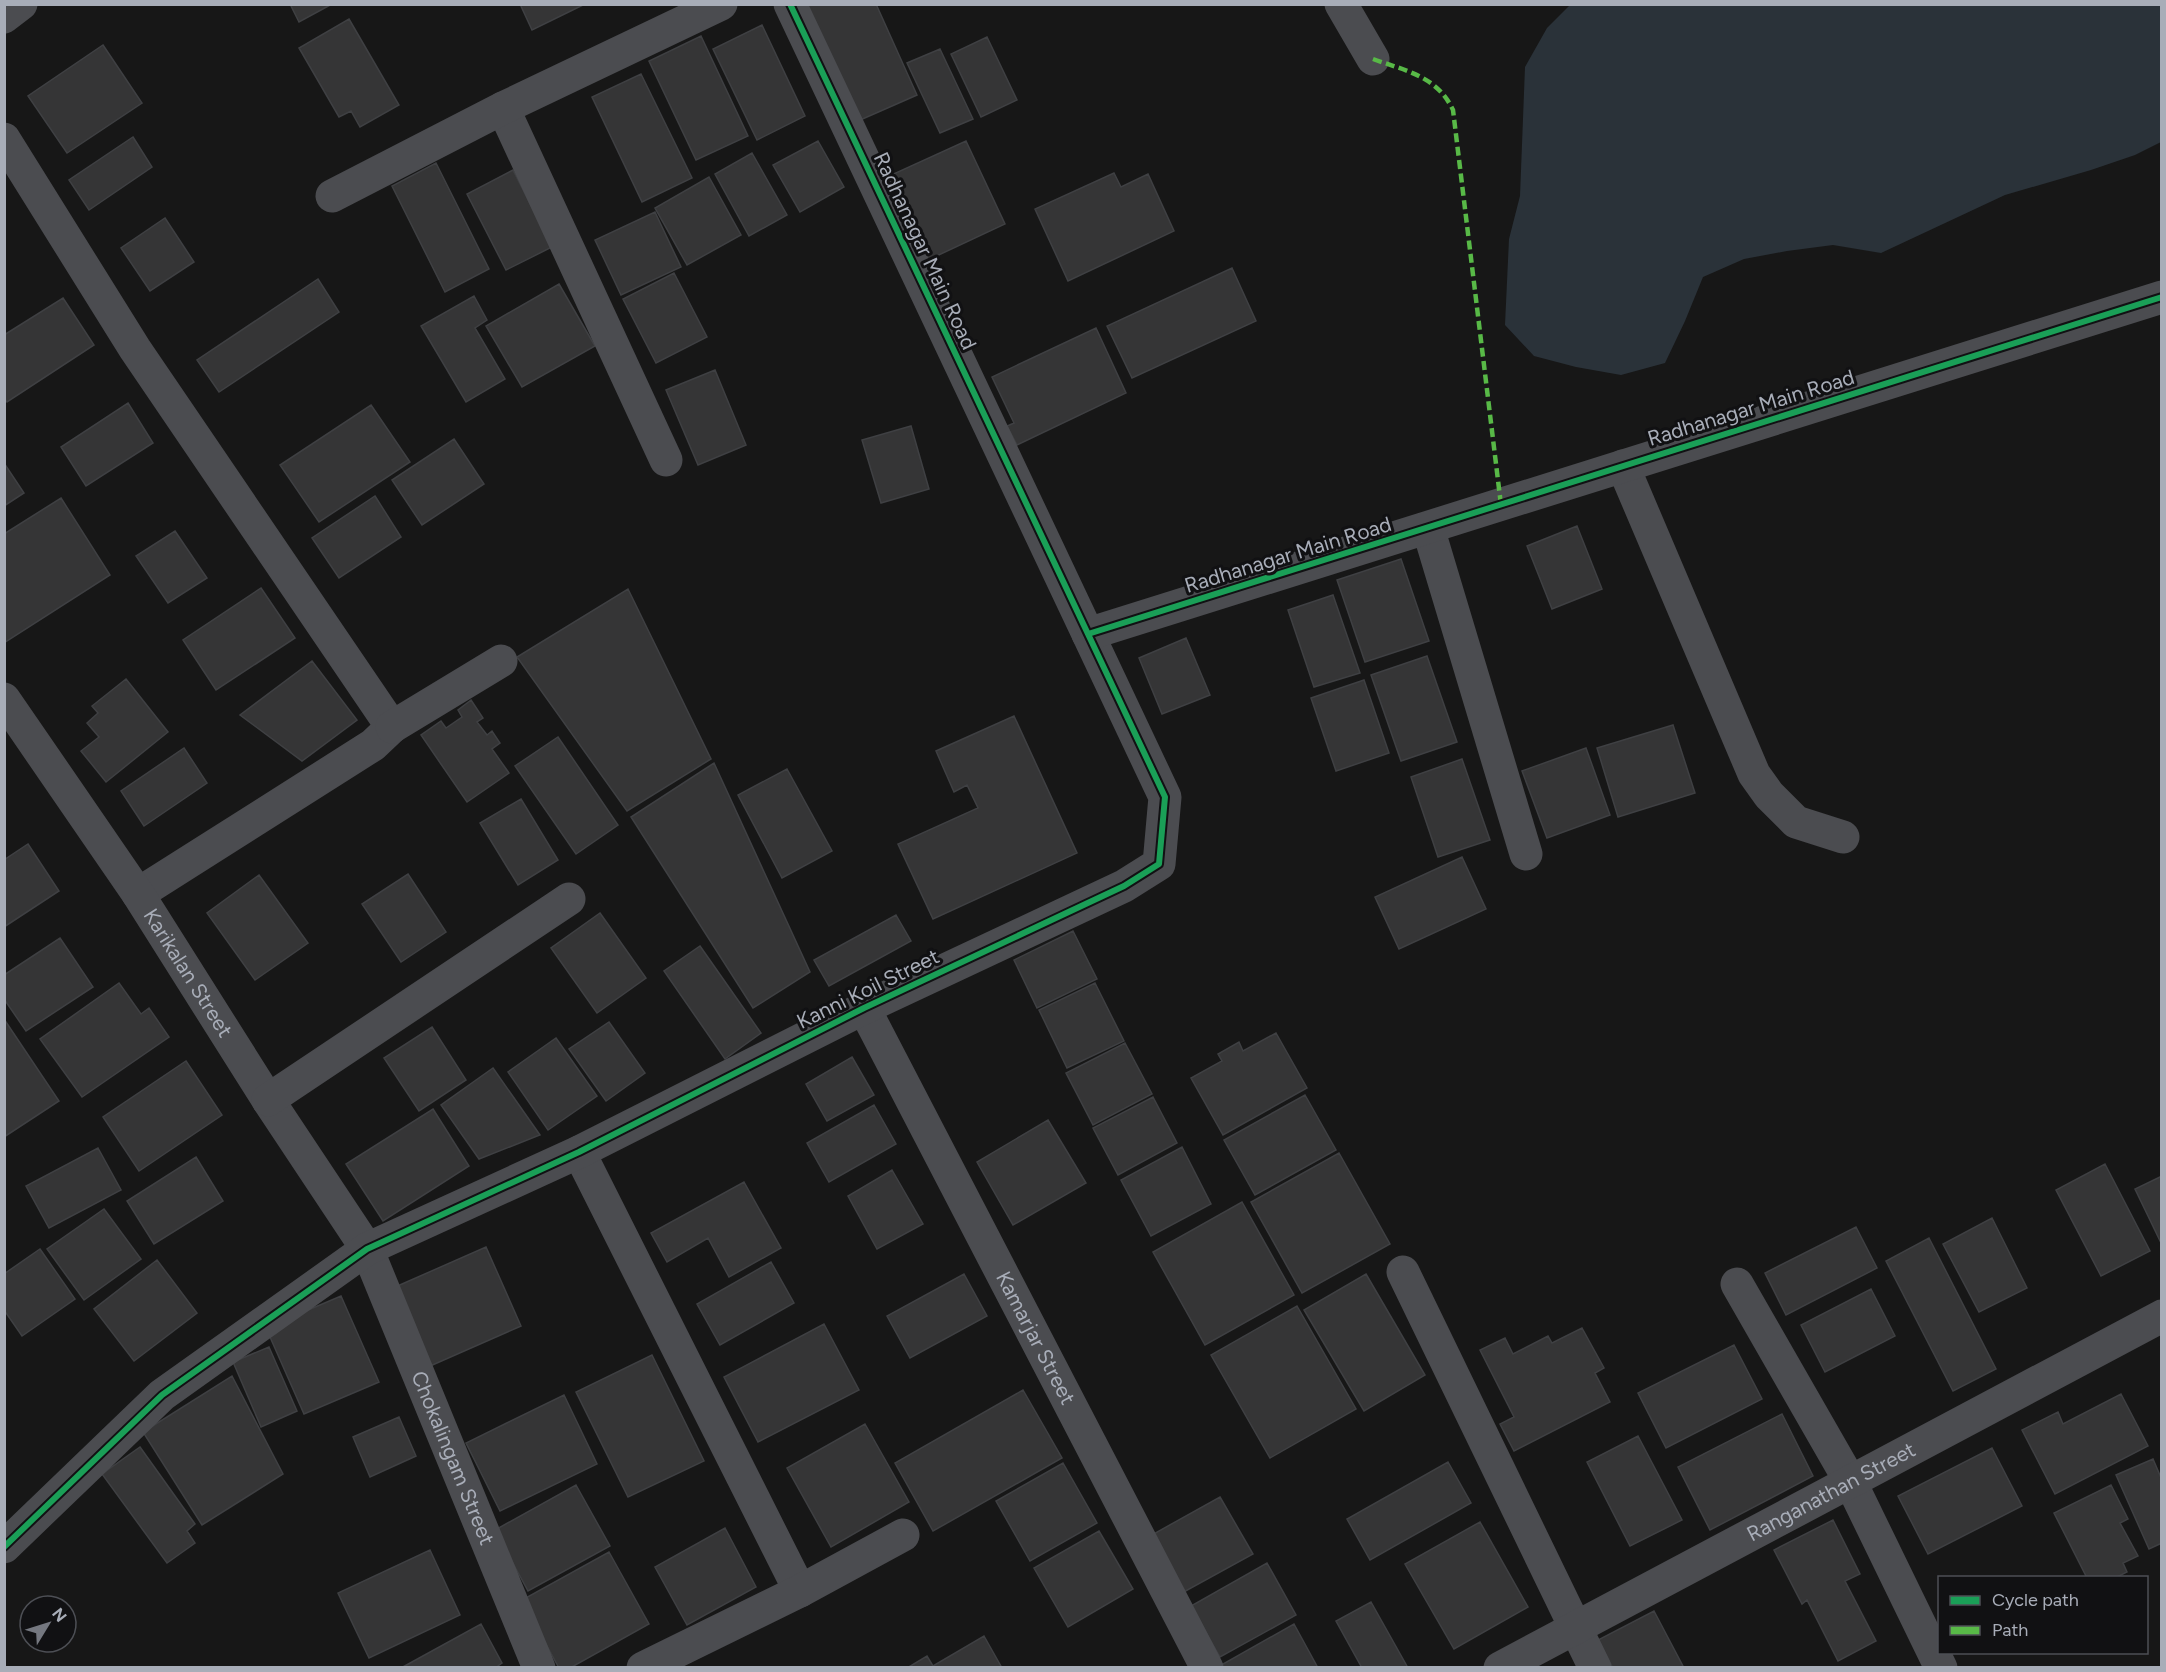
<svg xmlns="http://www.w3.org/2000/svg" width="2166" height="1672" font-family="Figtree,sans-serif">
  <style>
    .water { fill: #2a3239 }
    .building { fill: #353536; stroke: #3f4043; stroke-width: 1.5 }
    .lines { fill: none; stroke-linecap: round; stroke-linejoin: round }
    .minor { stroke: #4b4c50; stroke-width: 33 }
    .tertiary { stroke: #4b4c50; stroke-width: 33 }
    .quiet { stroke: #58b947; stroke-width: 4.5; stroke-dasharray: 9 4.5; stroke-linecap: butt }
    .cycleway-casing { stroke: #111113; stroke-width: 10 }
    .cycleway { stroke: #1a9f57; stroke-width: 6 }
    .labels { text-anchor: middle; stroke-width: 6; stroke-linejoin: round; paint-order: stroke }
    .street-label { font-size: 21px; fill: #a8adb8; stroke: #111113 }
  </style>
  <rect width="100%" height="100%" fill="#171717"/>
  <!-- water -->
  <path class="water" d="M 1571,4 L 2161,5 L 2161,142 L 2135,155 L 2091,170 L 2005,195 L 1881,253 L 1833,245 L 1787,251 L 1744,259 L 1703,277 L 1685,321 L 1665,363 L 1621,375 L 1576,367 L 1534,356 L 1505,325 L 1509,239 L 1520,196 L 1525,67 L 1547,28 Z"/>
  <!-- building -->
  <path class="building" d="M 290,4 L 332,4 L 299,22 Z
    M 520,4 L 585,4 L 532,30 Z
    M 805,4 L 876,4 L 917,95 L 858,121 Z
    M 349,19 L 399,105 L 360,127 L 351,111 L 339,117 L 299,48 Z
    M 762,25 L 805,116 L 757,140 L 713,49 Z
    M 701,36 L 748,136 L 696,160 L 649,61 Z
    M 987,37 L 1017,100 L 981,117 L 951,54 Z
    M 103,45 L 142,103 L 67,153 L 28,96 Z
    M 940,49 L 973,119 L 940,133 L 907,63 Z
    M 641,74 L 692,178 L 642,202 L 592,97 Z
    M 133,137 L 152,167 L 89,210 L 69,180 Z
    M 818,141 L 844,187 L 800,212 L 773,165 Z
    M 966,141 L 1005,224 L 928,260 L 889,176 Z
    M 752,153 L 787,215 L 749,236 L 715,174 Z
    M 436,163 L 489,269 L 445,292 L 392,186 Z
    M 513,170 L 552,247 L 506,270 L 467,194 Z
    M 1114,173 L 1121,187 L 1148,174 L 1174,231 L 1068,281 L 1035,209 Z
    M 709,177 L 741,235 L 687,265 L 655,208 Z
    M 655,212 L 681,267 L 621,295 L 595,240 Z
    M 165,218 L 194,262 L 150,291 L 121,248 Z
    M 1232,268 L 1256,321 L 1132,378 L 1107,326 Z
    M 674,273 L 707,337 L 656,363 L 623,299 Z
    M 318,279 L 339,312 L 219,392 L 197,360 Z
    M 559,284 L 595,346 L 522,387 L 486,326 Z
    M 474,296 L 487,320 L 475,328 L 505,379 L 466,402 L 421,326 Z
    M 63,298 L 94,345 L 7,402 L 4,398 L 4,335 Z
    M 1096,328 L 1126,393 L 1017,445 L 1007,426 L 1014,423 L 992,377 Z
    M 715,370 L 746,445 L 698,465 L 666,390 Z
    M 128,403 L 153,443 L 86,486 L 61,447 Z
    M 371,405 L 410,462 L 319,522 L 280,465 Z
    M 911,426 L 929,489 L 881,503 L 862,440 Z
    M 454,439 L 484,484 L 422,525 L 392,480 Z
    M 4,463 L 24,493 L 4,506 Z
    M 375,496 L 401,537 L 339,578 L 312,538 Z
    M 61,498 L 110,575 L 4,643 L 4,534 Z
    M 1577,526 L 1602,589 L 1552,609 L 1527,546 Z
    M 175,531 L 207,578 L 168,603 L 136,556 Z
    M 1401,559 L 1429,641 L 1365,662 L 1337,580 Z
    M 261,588 L 295,638 L 216,690 L 183,640 Z
    M 628,589 L 711,759 L 627,811 L 517,657 Z
    M 1333,595 L 1360,673 L 1314,687 L 1288,610 Z
    M 1186,638 L 1210,695 L 1162,714 L 1139,658 Z
    M 1427,656 L 1457,742 L 1401,761 L 1371,675 Z
    M 312,661 L 357,720 L 302,761 L 240,715 Z
    M 126,679 L 168,732 L 106,782 L 81,751 L 99,737 L 87,723 L 98,713 L 92,706 Z
    M 1364,680 L 1389,753 L 1336,771 L 1311,698 Z
    M 471,700 L 483,718 L 477,722 L 487,735 L 492,731 L 500,743 L 492,749 L 509,773 L 467,802 L 421,735 L 441,721 L 446,728 L 462,717 L 458,710 Z
    M 1014,716 L 1077,853 L 933,919 L 898,844 L 978,808 L 967,785 L 954,792 L 936,751 Z
    M 1673,725 L 1695,793 L 1618,817 L 1597,748 Z
    M 558,737 L 618,825 L 576,854 L 515,766 Z
    M 184,748 L 207,783 L 144,826 L 121,791 Z
    M 1586,748 L 1610,815 L 1547,838 L 1522,771 Z
    M 1462,759 L 1490,840 L 1438,857 L 1411,777 Z
    M 714,763 L 810,972 L 753,1008 L 631,817 Z
    M 787,769 L 832,851 L 782,878 L 738,795 Z
    M 521,799 L 558,860 L 518,885 L 480,823 Z
    M 28,844 L 59,891 L 4,927 L 4,860 Z
    M 1462,857 L 1486,909 L 1399,949 L 1375,897 Z
    M 408,874 L 446,932 L 401,962 L 362,904 Z
    M 259,875 L 308,943 L 255,980 L 207,913 Z
    M 600,913 L 646,978 L 597,1013 L 551,948 Z
    M 896,915 L 911,941 L 829,986 L 814,960 Z
    M 1073,931 L 1097,979 L 1037,1008 L 1014,960 Z
    M 60,938 L 93,987 L 26,1031 L 4,999 L 4,975 Z
    M 700,946 L 761,1033 L 725,1059 L 664,971 Z
    M 119,983 L 141,1014 L 149,1008 L 169,1037 L 82,1097 L 40,1039 Z
    M 1095,983 L 1124,1041 L 1067,1068 L 1039,1010 Z
    M 4,1019 L 59,1101 L 4,1137 Z
    M 609,1022 L 645,1073 L 606,1101 L 569,1049 Z
    M 432,1027 L 466,1080 L 419,1111 L 384,1058 Z
    M 1276,1033 L 1307,1088 L 1223,1135 L 1191,1078 L 1222,1061 L 1218,1054 L 1239,1042 L 1243,1051 Z
    M 556,1038 L 597,1096 L 548,1130 L 508,1072 Z
    M 1125,1043 L 1152,1094 L 1093,1125 L 1066,1073 Z
    M 852,1057 L 874,1095 L 827,1121 L 806,1084 Z
    M 186,1061 L 222,1115 L 139,1171 L 103,1117 Z
    M 493,1068 L 540,1135 L 479,1159 L 441,1105 Z
    M 1305,1095 L 1336,1150 L 1255,1195 L 1224,1140 Z
    M 1153,1097 L 1177,1143 L 1118,1175 L 1093,1128 Z
    M 874,1105 L 896,1144 L 829,1182 L 807,1143 Z
    M 433,1109 L 469,1166 L 383,1221 L 346,1164 Z
    M 1048,1120 L 1086,1183 L 1013,1225 L 977,1162 Z
    M 1182,1147 L 1211,1204 L 1151,1236 L 1121,1180 Z
    M 98,1148 L 121,1190 L 49,1228 L 26,1186 Z
    M 1339,1153 L 1390,1244 L 1302,1293 L 1251,1202 Z
    M 196,1157 L 223,1201 L 154,1244 L 127,1201 Z
    M 2105,1164 L 2150,1251 L 2101,1276 L 2056,1190 Z
    M 892,1170 L 923,1224 L 877,1249 L 848,1196 Z
    M 2162,1176 L 2162,1245 L 2135,1189 Z
    M 744,1182 L 781,1248 L 729,1277 L 708,1238 L 667,1262 L 651,1233 Z
    M 1242,1202 L 1294,1295 L 1205,1345 L 1153,1252 Z
    M 104,1209 L 141,1259 L 84,1300 L 47,1249 Z
    M 1992,1218 L 2027,1288 L 1979,1312 L 1943,1244 Z
    M 1856,1227 L 1877,1268 L 1786,1315 L 1765,1273 Z
    M 1929,1238 L 1996,1369 L 1953,1391 L 1886,1261 Z
    M 486,1247 L 521,1326 L 428,1367 L 393,1288 Z
    M 40,1249 L 75,1299 L 22,1336 L 4,1310 L 4,1274 Z
    M 157,1260 L 197,1313 L 134,1361 L 94,1309 Z
    M 771,1262 L 794,1303 L 720,1345 L 697,1304 Z
    M 964,1274 L 987,1316 L 910,1358 L 887,1316 Z
    M 1366,1274 L 1425,1375 L 1364,1411 L 1304,1310 Z
    M 1871,1289 L 1895,1336 L 1825,1372 L 1801,1325 Z
    M 341,1296 L 379,1382 L 304,1414 L 266,1328 Z
    M 1297,1306 L 1356,1409 L 1270,1458 L 1211,1355 Z
    M 824,1324 L 859,1390 L 758,1442 L 724,1377 Z
    M 1582,1328 L 1604,1368 L 1595,1373 L 1610,1402 L 1514,1451 L 1500,1424 L 1514,1417 L 1480,1350 L 1505,1338 L 1513,1354 L 1548,1336 L 1552,1343 Z
    M 1734,1345 L 1762,1399 L 1666,1448 L 1638,1393 Z
    M 269,1347 L 297,1411 L 261,1427 L 233,1362 Z
    M 652,1355 L 704,1461 L 628,1497 L 576,1392 Z
    M 232,1376 L 283,1474 L 202,1525 L 143,1432 Z
    M 1023,1390 L 1062,1458 L 933,1531 L 895,1463 Z
    M 2121,1394 L 2148,1446 L 2055,1494 L 2022,1430 L 2058,1412 L 2063,1424 Z
    M 564,1395 L 597,1464 L 500,1511 L 466,1443 Z
    M 1782,1414 L 1813,1476 L 1710,1530 L 1678,1467 Z
    M 399,1417 L 416,1456 L 370,1477 L 353,1437 Z
    M 865,1424 L 909,1502 L 831,1547 L 787,1468 Z
    M 1638,1436 L 1682,1520 L 1630,1546 L 1587,1462 Z
    M 140,1447 L 195,1524 L 187,1531 L 195,1543 L 167,1563 L 102,1474 Z
    M 1992,1448 L 2022,1506 L 1928,1554 L 1898,1496 Z
    M 2153,1459 L 2162,1480 L 2162,1543 L 2149,1549 L 2116,1475 Z
    M 1448,1462 L 1471,1503 L 1370,1560 L 1347,1519 Z
    M 1063,1463 L 1097,1523 L 1030,1561 L 996,1501 Z
    M 576,1485 L 610,1546 L 528,1591 L 495,1530 Z
    M 2111,1485 L 2128,1519 L 2120,1523 L 2138,1556 L 2123,1563 L 2127,1572 L 2115,1578 L 2087,1578 L 2054,1513 Z
    M 1220,1497 L 1253,1554 L 1182,1593 L 1150,1536 Z
    M 1833,1520 L 1860,1574 L 1845,1581 L 1876,1641 L 1838,1661 L 1807,1600 L 1802,1604 L 1774,1550 Z
    M 1480,1522 L 1528,1607 L 1454,1649 L 1405,1564 Z
    M 725,1528 L 756,1587 L 687,1625 L 655,1567 Z
    M 1099,1531 L 1133,1589 L 1068,1627 L 1034,1568 Z
    M 430,1550 L 460,1615 L 369,1658 L 338,1593 Z
    M 609,1552 L 649,1624 L 570,1668 L 559,1668 L 522,1600 Z
    M 1267,1563 L 1296,1615 L 1220,1657 L 1191,1606 Z
    M 1371,1602 L 1408,1668 L 1362,1668 L 1336,1621 Z
    M 1654,1611 L 1684,1668 L 1613,1668 L 1598,1640 Z
    M 481,1624 L 502,1663 L 495,1668 L 401,1668 Z
    M 1294,1624 L 1318,1668 L 1216,1668 Z
    M 984,1636 L 1002,1668 L 907,1668 L 927,1656 L 933,1666 Z"/>
  <g class="lines">
    <!-- minor -->
    <g class="minor">
      <path d="M 1341,4 L 1373,59"/>
      <path d="M 503,108 L 666,460"/>
      <path d="M 4,139 L 135,349 L 392,727 L 373,745 L 138,894"/>
      <path d="M 332,196 L 503,108 L 721,4"/>
      <path d="M 1623,466 L 1754,774 L 1769,795 L 1796,822 L 1843,837"/>
      <path d="M 1428,528 L 1526,854"/>
      <path id="s1" d="M 4,699 L 138,894 L 268,1100 L 367,1249 L 539,1668"/>
      <path d="M 392,727 L 501,661"/>
      <path id="s2" d="M 864,1008 L 1207,1668"/>
      <path d="M 268,1100 L 569,899"/>
      <path d="M 579,1152 L 800,1591"/>
      <path d="M 1403,1272 L 1595,1668"/>
      <path d="M 1737,1284 L 1850,1481 L 1941,1668"/>
      <path d="M 4,1547 L 162,1395 L 367,1249 L 579,1152 L 864,1008 L 1124,886 L 1159,864 L 1165,797 L 1088,634"/>
      <path d="M 643,1668 L 800,1591 L 903,1535"/>
      <path id="s3" d="M 1500,1668 L 2162,1316"/>
    </g>
    <!-- tertiary -->
    <path class="tertiary" d="M 790,4 L 1088,634 L 2162,297
      M 4,17 L 21,4"/>
    <!-- quiet -->
    <path class="quiet" d="M 1373,59 C 1406,71 1437,76 1453,110 L 1501,505"/>
    <!-- cycleway casing -->
    <g class="cycleway-casing">
      <path id="cycleway" d="M 790,4 L 1088,634 L 2162,297
        M 4,1547 L 162,1395 L 367,1249 L 579,1152 L 864,1008 L 1124,886 L 1159,864 L 1165,797 L 1088,634"/>
    </g>
    <!-- cycleway -->
    <use href="#cycleway" class="cycleway"/>
  </g>
  <g class="labels">
    <!-- street labels -->
    <g class="street-label">
      <text transform="translate(925 251) rotate(65)" y="7">Radhanagar Main Road</text>
      <text transform="translate(1751 408) rotate(-17)" y="7">Radhanagar Main Road</text>
      <text transform="translate(1288 555) rotate(-17)" y="7">Radhanagar Main Road</text>
      <text dy="7" stroke="none"><textPath href="#s1" startOffset="330">Karikalan Street</textPath></text>
      <text transform="translate(868 989) rotate(-26)" y="7">Kanni Koil Street</text>
      <text dy="7" stroke="none"><textPath href="#s2" startOffset="372">Kamarjar Street</textPath></text>
      <text dy="7" stroke="none"><textPath href="#s1" startOffset="885">Chokalingam Street</textPath></text>
      <text dy="7" stroke="none"><textPath href="#s3" startOffset="375">Ranganathan Street</textPath></text>
    </g>
  </g>
  <!-- border -->
  <rect width="2166" height="1672" fill="none" stroke="#a8adb8" stroke-width="12"/>
  <!-- legend -->
  <rect x="1938" y="1576" width="210" height="78" fill="#111113" stroke="#4d4f55" stroke-width="1.5"/>
  <rect x="1950" y="1596" width="30" height="9" fill="#1a9f57" stroke="#4d4f55" stroke-width="1.5"/>
  <text x="1992" y="1606" font-size="18" fill="#a8adb8">Cycle path</text>
  <rect x="1950" y="1626" width="30" height="9" fill="#58b947" stroke="#4d4f55" stroke-width="1.5"/>
  <text x="1992" y="1636" font-size="18" fill="#a8adb8">Path</text>
  <!-- north arrow -->
  <g transform="translate(48 1624) rotate(52)"><circle r="28" fill="#111113" stroke="#4d4f55" stroke-width="1.5"/>
  <path d="M0-4.5L10 22L0 15L-10 22Z" fill="#757880"/>
  <text y="-9" font-size="16" font-weight="bold" text-anchor="middle" fill="#a8adb8">N</text>
  </g>
</svg>
